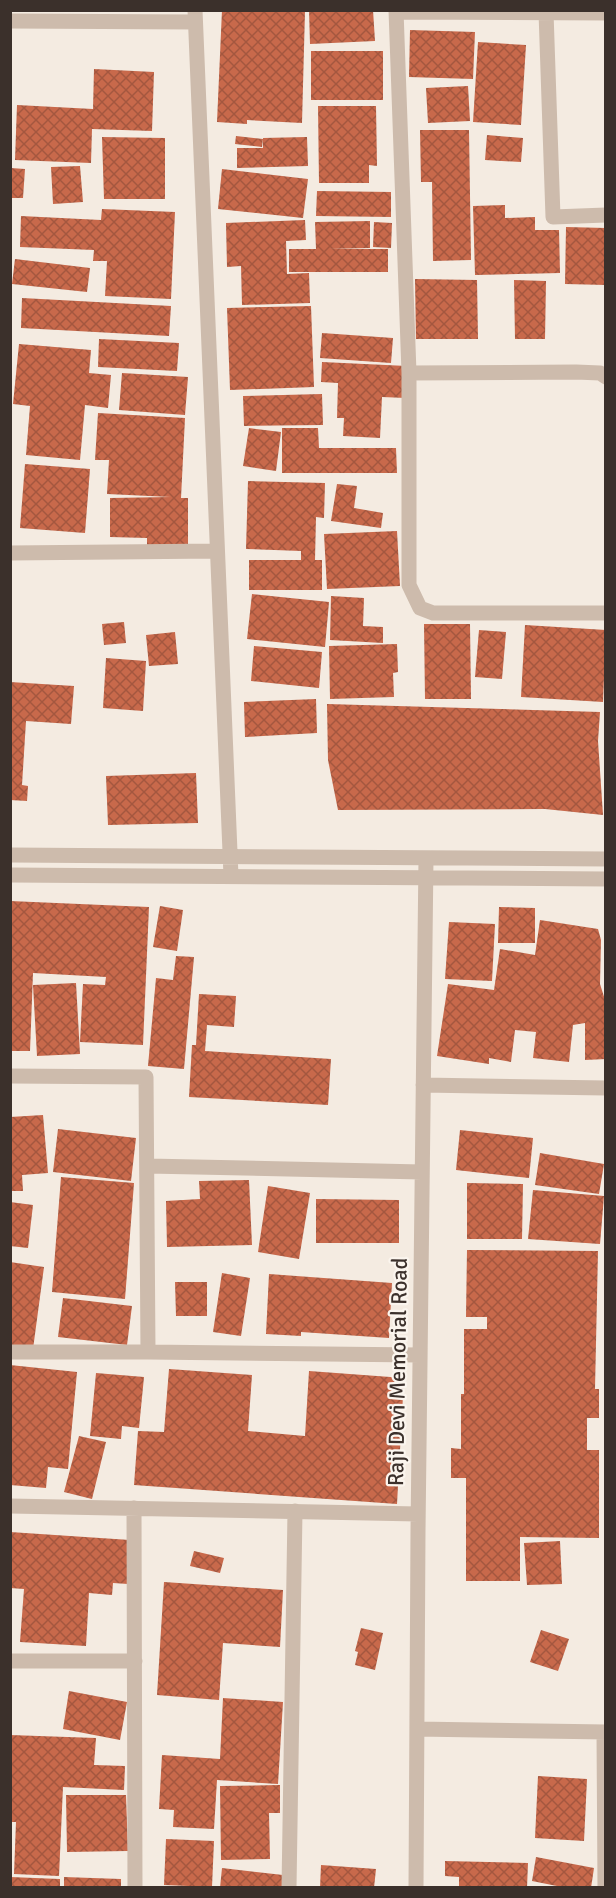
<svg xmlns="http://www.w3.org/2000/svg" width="616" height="1898" font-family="Signika,sans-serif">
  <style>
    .building { fill: url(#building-cross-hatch) }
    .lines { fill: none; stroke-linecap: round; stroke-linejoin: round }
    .minor { stroke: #cdbbac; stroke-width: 15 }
    .labels { text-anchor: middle; stroke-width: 4.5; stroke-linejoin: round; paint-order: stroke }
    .street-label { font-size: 22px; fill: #3b302b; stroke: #fbf5ee }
  </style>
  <defs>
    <pattern id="building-cross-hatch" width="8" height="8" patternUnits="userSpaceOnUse" patternTransform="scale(1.5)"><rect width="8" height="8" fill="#c8694b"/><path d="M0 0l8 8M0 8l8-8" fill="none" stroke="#a4573f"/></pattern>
  </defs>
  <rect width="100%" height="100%" fill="#f4ebe1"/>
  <!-- building -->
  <path class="building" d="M 222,10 L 305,11 L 302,123 L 247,120 L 247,124 L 217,122 Z
    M 309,10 L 373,10 L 375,41 L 310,44 Z
    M 410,30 L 475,32 L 473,79 L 409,77 Z
    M 478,42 L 526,45 L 521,125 L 473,122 Z
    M 311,51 L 383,51 L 383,100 L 311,100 Z
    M 94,69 L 154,72 L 152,131 L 92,129 L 91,163 L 15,160 L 17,105 L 93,109 Z
    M 468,86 L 470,121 L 428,123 L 426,88 Z
    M 318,106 L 376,106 L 377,166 L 369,165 L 369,183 L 319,183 Z
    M 420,130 L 469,130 L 471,260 L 433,261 L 432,182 L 421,182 Z
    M 487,135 L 523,138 L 521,162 L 485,160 Z
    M 236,136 L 263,139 L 262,147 L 235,144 Z
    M 102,137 L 165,138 L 165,199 L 104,199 Z
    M 307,137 L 308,166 L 237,168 L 237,148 L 263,148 L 263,138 Z
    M 80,166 L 83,202 L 53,204 L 51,167 Z
    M 11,168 L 25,169 L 23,198 L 10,198 Z
    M 222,169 L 308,179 L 303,218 L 218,209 Z
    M 317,191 L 391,192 L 391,217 L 316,216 Z
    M 505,205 L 505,218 L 535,217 L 535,230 L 559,230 L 560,273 L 475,275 L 473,206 Z
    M 102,209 L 175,212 L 171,299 L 105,296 L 107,261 L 93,261 L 94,250 L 20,247 L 21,216 L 101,220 Z
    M 305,220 L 306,240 L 286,241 L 287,274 L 309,273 L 310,303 L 242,305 L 241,266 L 227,267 L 226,223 Z
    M 370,221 L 370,248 L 330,249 L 388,249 L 388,272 L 289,272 L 289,249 L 316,249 L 315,222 Z
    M 374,222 L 392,223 L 391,248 L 373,247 Z
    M 566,227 L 606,228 L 606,285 L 565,284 Z
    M 15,259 L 90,268 L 87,292 L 12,284 Z
    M 415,279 L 477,280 L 478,339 L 416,339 Z
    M 514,280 L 546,281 L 545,339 L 515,339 Z
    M 22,298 L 171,306 L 169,336 L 21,328 Z
    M 311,306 L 314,387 L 230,390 L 227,308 Z
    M 322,333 L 393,338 L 391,363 L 320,358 Z
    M 99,339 L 179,343 L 177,371 L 98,367 Z
    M 19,344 L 91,350 L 89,373 L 111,375 L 108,408 L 85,405 L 80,460 L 26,455 L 30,406 L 13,404 Z
    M 322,362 L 407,366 L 406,398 L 382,397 L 380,438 L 343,436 L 344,418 L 337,418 L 338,383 L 321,382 Z
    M 122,373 L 188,377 L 185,415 L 119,410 Z
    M 322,394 L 323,425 L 244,426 L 243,396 Z
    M 98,413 L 185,418 L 181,498 L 188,498 L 188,545 L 147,545 L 147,538 L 110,537 L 110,498 L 171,497 L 107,494 L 109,460 L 95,460 Z
    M 249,428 L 281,432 L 276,471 L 243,466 Z
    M 282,428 L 318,428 L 319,448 L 396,448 L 397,473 L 282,473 Z
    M 25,464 L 90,469 L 85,533 L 20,528 Z
    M 248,481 L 325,483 L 324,518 L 316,517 L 315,560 L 322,560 L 322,590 L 249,590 L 249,560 L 301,560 L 301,551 L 246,549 Z
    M 337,484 L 357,486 L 354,508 L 383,513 L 381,528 L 331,521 Z
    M 397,531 L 400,586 L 327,589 L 324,534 Z
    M 252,594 L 329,602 L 325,647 L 247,639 Z
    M 331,596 L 364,598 L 363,626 L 383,627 L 383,643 L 330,640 Z
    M 124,622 L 126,643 L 104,645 L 102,624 Z
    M 424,624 L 470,624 L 471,699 L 425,699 Z
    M 525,625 L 606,630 L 603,702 L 521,697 Z
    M 479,630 L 506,632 L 502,679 L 475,677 Z
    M 175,632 L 178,664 L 149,666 L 146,635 Z
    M 397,644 L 398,672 L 393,673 L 394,697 L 330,699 L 329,646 Z
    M 254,646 L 322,652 L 319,688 L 251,681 Z
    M 106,658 L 146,661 L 143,711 L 103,708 Z
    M 10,682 L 74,686 L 71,724 L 26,721 L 22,785 L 28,786 L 27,801 L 10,800 Z
    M 316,699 L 317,733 L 245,737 L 244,702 Z
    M 327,704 L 600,712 L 598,741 L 603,815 L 545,809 L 338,810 L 328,760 Z
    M 196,773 L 198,823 L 108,825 L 106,776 Z
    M 10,901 L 149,907 L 143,1045 L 80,1042 L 83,984 L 105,985 L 106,977 L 33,973 L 30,1051 L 10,1051 Z
    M 160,906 L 183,910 L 177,951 L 153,947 Z
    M 499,907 L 535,908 L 535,943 L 498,943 Z
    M 540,920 L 598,929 L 601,940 L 600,984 L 606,1003 L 606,1059 L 585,1060 L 585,1023 L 573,1025 L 569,1062 L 533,1058 L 536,1032 L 515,1030 L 511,1062 L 489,1058 L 489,1064 L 437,1056 L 448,984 L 494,990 L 500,949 L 535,955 Z
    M 449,922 L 495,924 L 492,981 L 445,979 Z
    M 176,956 L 194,957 L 184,1069 L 148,1066 L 156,978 L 173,980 Z
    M 76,983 L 80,1054 L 37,1056 L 33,985 Z
    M 199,994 L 236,996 L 234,1027 L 207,1025 L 205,1051 L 331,1059 L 328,1105 L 189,1097 L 192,1045 L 196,1045 Z
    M 43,1115 L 48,1173 L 22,1175 L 23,1191 L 10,1191 L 10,1117 Z
    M 58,1129 L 136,1138 L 131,1181 L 53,1172 Z
    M 460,1130 L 533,1138 L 529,1178 L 456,1170 Z
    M 540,1153 L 604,1164 L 599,1194 L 535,1185 Z
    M 61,1177 L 134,1183 L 125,1299 L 52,1292 Z
    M 249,1180 L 252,1245 L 167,1247 L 166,1201 L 200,1199 L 199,1181 Z
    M 467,1183 L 523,1184 L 522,1239 L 467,1239 Z
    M 268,1186 L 310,1193 L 299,1259 L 258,1252 Z
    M 533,1190 L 604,1196 L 600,1244 L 528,1239 Z
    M 316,1199 L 399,1200 L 399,1243 L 316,1243 Z
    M 10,1202 L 33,1205 L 28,1248 L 10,1246 Z
    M 467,1250 L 598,1251 L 595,1389 L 599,1389 L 599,1418 L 587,1418 L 587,1450 L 599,1450 L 599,1538 L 520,1537 L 520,1581 L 466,1581 L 466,1478 L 451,1478 L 451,1448 L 461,1449 L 461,1394 L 464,1394 L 464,1329 L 487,1329 L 487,1317 L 466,1317 Z
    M 10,1262 L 44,1267 L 33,1349 L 10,1346 Z
    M 222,1273 L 250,1278 L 241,1336 L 213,1332 Z
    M 269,1274 L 392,1283 L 389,1338 L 301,1332 L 301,1336 L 266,1334 Z
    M 175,1282 L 207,1282 L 207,1316 L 176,1316 Z
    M 63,1298 L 132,1306 L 127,1345 L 58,1337 Z
    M 10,1365 L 77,1372 L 68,1469 L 48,1467 L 46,1488 L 10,1485 Z
    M 169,1369 L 252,1375 L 248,1431 L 305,1436 L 309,1371 L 404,1378 L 397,1504 L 134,1485 L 138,1431 L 164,1432 Z
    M 96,1373 L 144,1377 L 139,1428 L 122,1426 L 121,1439 L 90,1436 Z
    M 79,1436 L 106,1442 L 92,1499 L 64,1492 Z
    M 10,1532 L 130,1540 L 128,1584 L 113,1583 L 112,1595 L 89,1593 L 86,1646 L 20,1642 L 24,1589 L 10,1588 Z
    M 560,1541 L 562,1584 L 527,1585 L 524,1543 Z
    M 194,1551 L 224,1558 L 220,1573 L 190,1566 Z
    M 164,1582 L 283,1590 L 280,1647 L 223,1643 L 219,1700 L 157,1695 Z
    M 361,1628 L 383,1633 L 375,1670 L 355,1665 L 358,1652 L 355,1651 Z
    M 541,1630 L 569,1639 L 558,1671 L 530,1662 Z
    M 69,1691 L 127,1702 L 120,1740 L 63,1729 Z
    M 223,1698 L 283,1702 L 278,1784 L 217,1780 L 214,1829 L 173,1827 L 174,1810 L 159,1809 L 162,1755 L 220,1759 Z
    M 10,1735 L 96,1738 L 94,1765 L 125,1766 L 124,1790 L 63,1787 L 59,1876 L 14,1874 L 16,1822 L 10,1822 Z
    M 538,1776 L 587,1779 L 584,1841 L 535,1838 Z
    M 280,1785 L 280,1813 L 269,1813 L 270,1859 L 221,1860 L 220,1786 Z
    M 66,1795 L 126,1795 L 128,1851 L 67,1852 Z
    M 166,1839 L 214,1841 L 212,1887 L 164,1885 Z
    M 536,1857 L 594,1868 L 591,1888 L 567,1888 L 532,1881 Z
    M 445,1861 L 528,1863 L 527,1888 L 459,1888 L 459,1877 L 445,1876 Z
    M 321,1865 L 376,1869 L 374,1888 L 320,1888 Z
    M 222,1868 L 283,1875 L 282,1888 L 220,1888 Z
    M 10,1877 L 60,1879 L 60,1888 L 10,1888 Z
    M 64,1877 L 121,1879 L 121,1888 L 64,1888 Z"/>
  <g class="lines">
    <!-- minor -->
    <path class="minor" d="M 195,10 L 231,876
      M 396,10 L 409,373 L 409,585 L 420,608 L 433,613 L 606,613
      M 396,12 L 606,13
      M 546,12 L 553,217 L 606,215
      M 10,21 L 195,22
      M 409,373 L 576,372 L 600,373 L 606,377
      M 10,553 L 217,551
      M 10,855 L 606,859
      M 10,875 L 606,879
      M 10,1076 L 146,1077 L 148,1352 L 420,1355
      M 423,1085 L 606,1088
      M 148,1166 L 422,1172
      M 10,1352 L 148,1352
      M 10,1506 L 418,1514
      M 134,1508 L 135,1888
      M 10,1661 L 135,1661
      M 417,1729 L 606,1732
      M 604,1732 L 605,1888
      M 289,1888 L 295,1511
      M 416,1888 L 418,1531 L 426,858"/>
  </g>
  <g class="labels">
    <!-- street labels -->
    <g class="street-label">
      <text transform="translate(397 1372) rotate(-89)" y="8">Raji Devi Memorial Road</text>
    </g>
  </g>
  <!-- border -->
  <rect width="616" height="1898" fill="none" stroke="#3b302b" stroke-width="24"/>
</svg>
